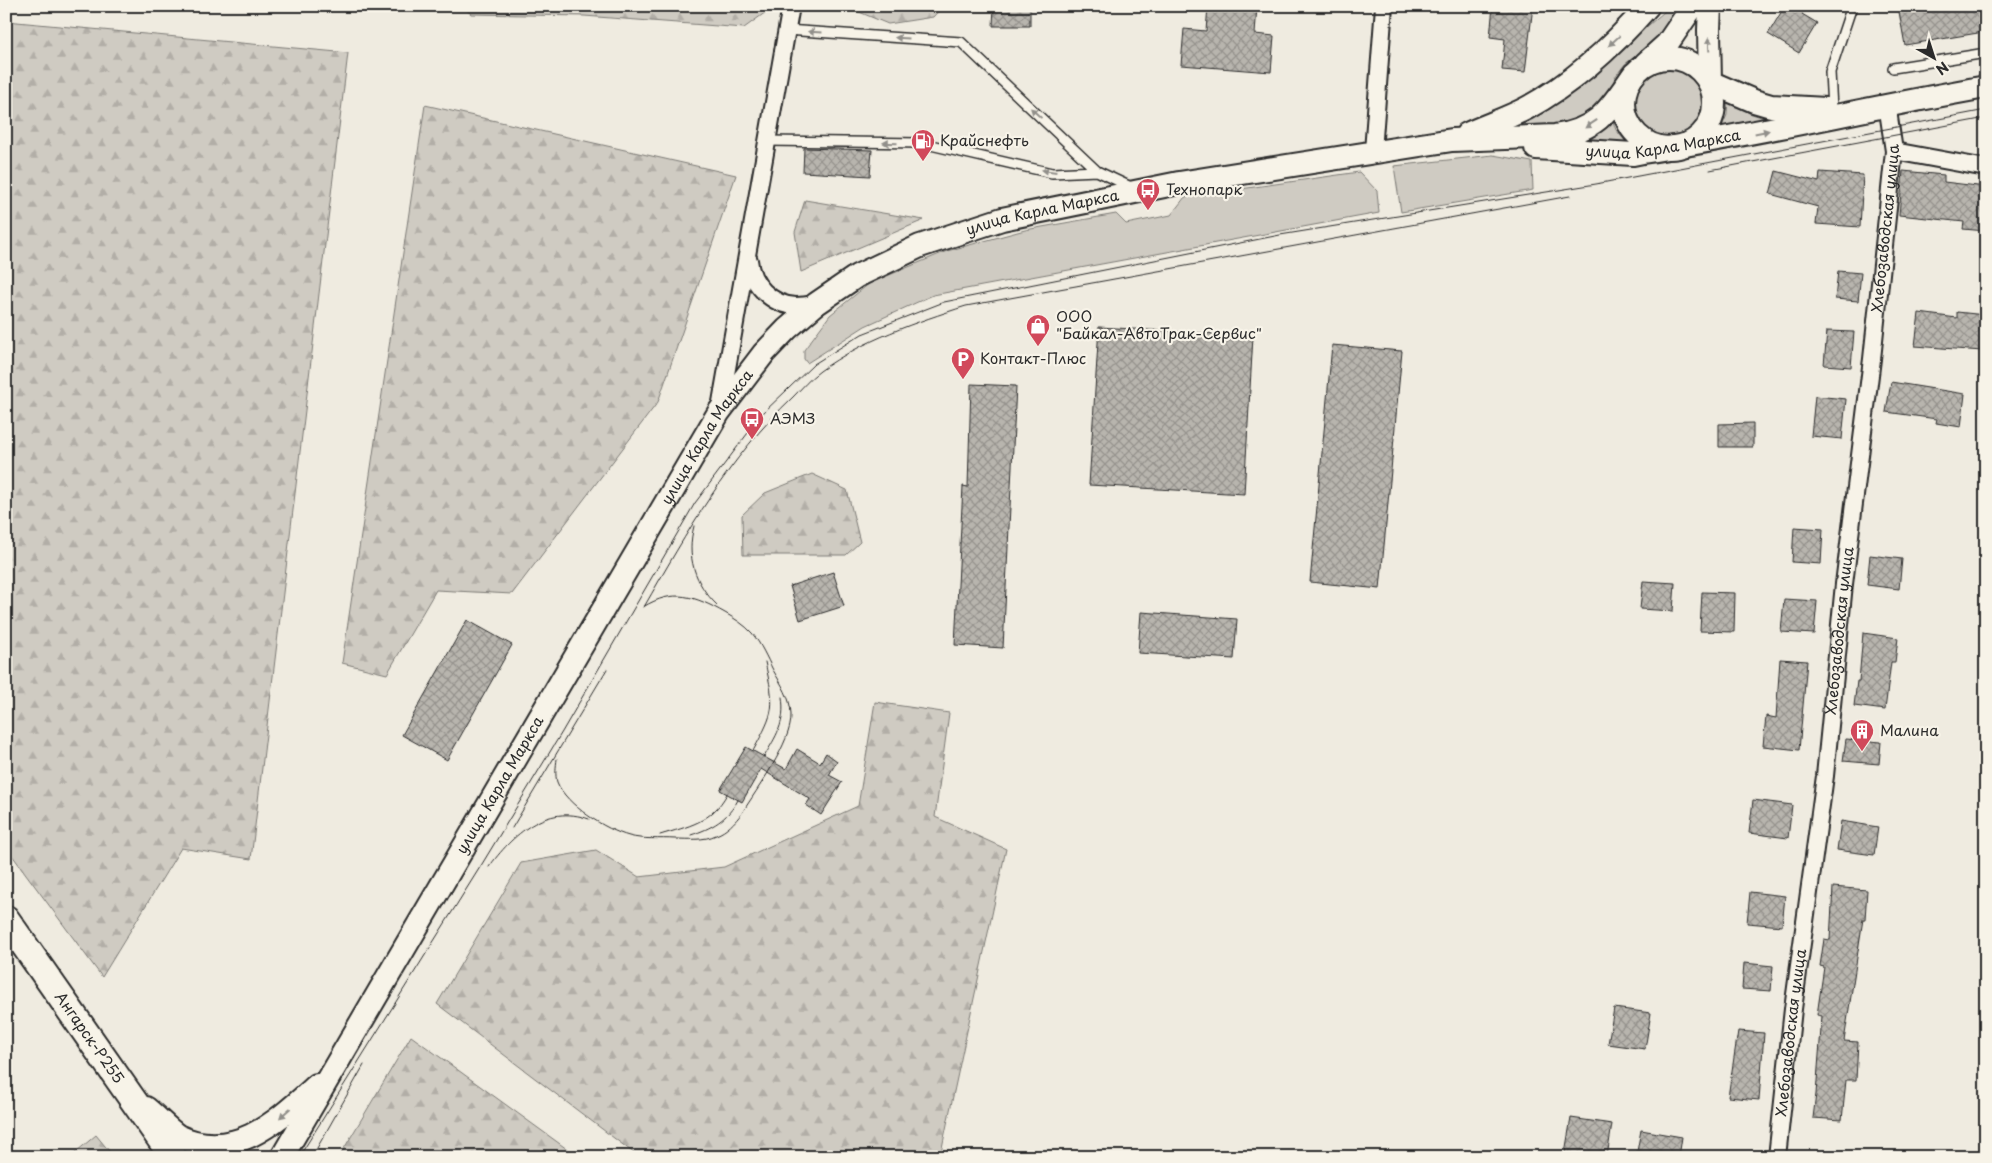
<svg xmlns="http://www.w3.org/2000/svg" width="1992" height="1163" font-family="'Playpen Sans',sans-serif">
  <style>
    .green { fill: #cfcbc2; stroke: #7d7b76 }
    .forest { fill: url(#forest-firs); stroke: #7d7b76 }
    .building { fill: url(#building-cross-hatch); stroke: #2b2b2b }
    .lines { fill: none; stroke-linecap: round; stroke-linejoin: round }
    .lane-casing { stroke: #2b2b2b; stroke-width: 12 }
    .street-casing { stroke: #2b2b2b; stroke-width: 20 }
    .secondary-casing { stroke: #2b2b2b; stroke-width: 26 }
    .primary-casing { stroke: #2b2b2b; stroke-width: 30 }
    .lane { stroke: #f7f3e8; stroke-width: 9 }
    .street { stroke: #f7f3e8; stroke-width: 16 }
    .secondary { stroke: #f7f3e8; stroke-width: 22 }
    .primary { stroke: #f7f3e8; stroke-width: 26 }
    .tram { stroke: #2b2b2b; stroke-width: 1 }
    .oneway { fill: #918f8a }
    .labels { text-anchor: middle; stroke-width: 4.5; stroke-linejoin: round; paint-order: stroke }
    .poi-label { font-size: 15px; fill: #2b2b2b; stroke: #f7f3e8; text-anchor: start }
    .street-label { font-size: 15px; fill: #2b2b2b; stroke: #f7f3e8 }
  </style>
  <defs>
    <pattern id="forest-firs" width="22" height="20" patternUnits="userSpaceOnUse" patternTransform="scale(1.25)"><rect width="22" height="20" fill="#cfcbc2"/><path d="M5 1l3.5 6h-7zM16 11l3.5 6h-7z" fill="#b2aea7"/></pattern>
    <pattern id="building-cross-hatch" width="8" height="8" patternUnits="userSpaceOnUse" patternTransform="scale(1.25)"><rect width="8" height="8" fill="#b8b5ae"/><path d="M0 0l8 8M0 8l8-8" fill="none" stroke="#96938e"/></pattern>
  </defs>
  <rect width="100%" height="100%" fill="#efebe0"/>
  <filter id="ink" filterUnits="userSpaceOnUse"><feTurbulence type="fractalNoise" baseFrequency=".02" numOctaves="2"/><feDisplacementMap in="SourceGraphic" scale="10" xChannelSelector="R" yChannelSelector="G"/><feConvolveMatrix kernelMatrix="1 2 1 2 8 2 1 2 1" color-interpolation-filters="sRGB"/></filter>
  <g filter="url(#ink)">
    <!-- green -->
    <path class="green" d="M 1671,6 L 1685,6 L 1657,40 L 1625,64 L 1615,77 L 1609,96 L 1594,115 L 1539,130 L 1515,125 L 1541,113 L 1566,96 Z
      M1635 102a35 35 0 1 1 70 0a35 35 0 1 1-70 0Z
      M 1728,98 L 1749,113 L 1767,119 L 1719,133 L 1727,115 Z
      M 1611,116 L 1616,130 L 1626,142 L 1576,139 Z
      M 1493,155 L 1532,162 L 1533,190 L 1401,212 L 1394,166 Z
      M 1359,172 L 1377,191 L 1379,213 L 933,295 L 865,326 L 807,363 L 804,359 L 804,350 L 830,315 L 870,283 L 947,251 L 1025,230 L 1116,214 L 1126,224 L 1171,215 L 1185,197 Z"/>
    <!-- forest -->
    <path class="forest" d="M 462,6 L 943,6 L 933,17 L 888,24 L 852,9 L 773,7 L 744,28 L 584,16 L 471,14 Z
      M 6,21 L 348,53 L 251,859 L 181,848 L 102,977 L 6,847 Z
      M 425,105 L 736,175 L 658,402 L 512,594 L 436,590 L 387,674 L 342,663 Z
      M 805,200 L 924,220 L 801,272 L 795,232 Z
      M 812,474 L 847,490 L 860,542 L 846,555 L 743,555 L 742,515 L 765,493 Z
      M 875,702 L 949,713 L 935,817 L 1006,849 L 940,1157 L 639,1157 L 437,1004 L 521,863 L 596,850 L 639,877 L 724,867 L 858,806 Z
      M 411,1036 L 578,1157 L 339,1157 Z
      M 96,1135 L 114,1157 L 70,1157 Z"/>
    <!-- building -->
    <path class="building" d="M 994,6 L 1030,6 L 1030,26 L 993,26 Z
      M 1208,6 L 1257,6 L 1255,34 L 1274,36 L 1271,72 L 1181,65 L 1184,29 L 1206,31 Z
      M 1493,6 L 1533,6 L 1525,72 L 1502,70 L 1505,39 L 1490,37 Z
      M 1785,6 L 1807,6 L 1802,14 L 1817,23 L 1799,53 L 1768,34 Z
      M 1930,6 L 1969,6 L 1982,16 L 1984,32 L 1905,45 L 1899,12 Z
      M 804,148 L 872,150 L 870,176 L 803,172 Z
      M 1776,171 L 1819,182 L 1820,172 L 1863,175 L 1860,227 L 1816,224 L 1818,207 L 1770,194 Z
      M 1903,171 L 1944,175 L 1944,182 L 1986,187 L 1986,231 L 1963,229 L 1964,222 L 1899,215 Z
      M 1838,271 L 1861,273 L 1858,301 L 1835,299 Z
      M 1957,312 L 1985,315 L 1982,351 L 1915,346 L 1919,313 L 1957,318 Z
      M 1099,327 L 1253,336 L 1244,494 L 1089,485 Z
      M 1827,331 L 1854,332 L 1851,367 L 1824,365 Z
      M 1332,345 L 1402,351 L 1380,589 L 1310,582 Z
      M 1891,382 L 1965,394 L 1961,427 L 1936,423 L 1937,419 L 1886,412 Z
      M 971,384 L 1016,386 L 1003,648 L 955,645 L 963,486 L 968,487 Z
      M 1815,396 L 1846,399 L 1842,439 L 1811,436 Z
      M 1753,423 L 1753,447 L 1719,447 L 1719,424 Z
      M 1794,527 L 1823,529 L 1821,564 L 1792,562 Z
      M 1870,555 L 1902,559 L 1899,589 L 1867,585 Z
      M 833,572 L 844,606 L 800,620 L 790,586 Z
      M 1643,581 L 1675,583 L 1673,611 L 1640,609 Z
      M 1702,592 L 1735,593 L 1734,632 L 1700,631 Z
      M 1784,599 L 1817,601 L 1814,634 L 1781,632 Z
      M 1141,612 L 1237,619 L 1234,659 L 1138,653 Z
      M 467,620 L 512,645 L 447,760 L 402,735 Z
      M 1863,633 L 1898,638 L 1895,662 L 1891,662 L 1885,710 L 1854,706 L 1857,681 L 1859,681 Z
      M 1780,659 L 1807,661 L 1799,750 L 1763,746 L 1766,716 L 1776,718 Z
      M 1846,739 L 1881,742 L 1879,764 L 1843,761 Z
      M 746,747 L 786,769 L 797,749 L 820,763 L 826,753 L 837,761 L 829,775 L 842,782 L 821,815 L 806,805 L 810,799 L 761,769 L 742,802 L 720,790 Z
      M 1753,800 L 1792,805 L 1788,838 L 1749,833 Z
      M 1841,821 L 1878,827 L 1874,855 L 1837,850 Z
      M 1833,887 L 1867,890 L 1865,919 L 1863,919 L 1844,1041 L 1858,1042 L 1856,1080 L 1846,1080 L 1842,1120 L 1813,1118 L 1816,1094 L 1822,1016 L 1817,1015 L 1824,967 L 1820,966 L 1824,939 L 1830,940 Z
      M 1750,892 L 1785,896 L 1782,926 L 1747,923 Z
      M 1744,963 L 1773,966 L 1771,991 L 1742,989 Z
      M 1614,1008 L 1651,1013 L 1645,1049 L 1608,1044 Z
      M 1738,1031 L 1764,1033 L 1759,1100 L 1728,1097 Z
      M 1571,1118 L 1612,1124 L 1607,1157 L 1589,1157 L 1565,1153 Z
      M 1641,1130 L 1682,1137 L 1679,1157 L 1636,1157 Z"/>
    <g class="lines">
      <!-- lane casing -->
      <g class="lane-casing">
        <path id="lane" d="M 786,30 L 961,42 L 1097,171 L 1133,188
          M 1893,68 L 1986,53
          M 1832,109 L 1830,72 L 1852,6
          M 767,141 L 922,143 L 1052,173 L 1097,171"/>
      </g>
      <!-- street casing -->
      <g class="street-casing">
        <g id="street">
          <path d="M 1373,151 L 1384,6"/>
          <path d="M 1894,151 L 1986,168"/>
          <path d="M 749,260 C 751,284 771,305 796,306 C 802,306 809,305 816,304"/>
          <path d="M 720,408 L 791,6"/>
          <path id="s1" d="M 1777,1157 L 1793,1009 L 1825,776 L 1844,584 L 1872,359 L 1894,151 L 1887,104"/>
        </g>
      </g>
      <!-- secondary casing -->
      <g class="secondary-casing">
        <g id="secondary">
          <path d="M 1710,6 L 1709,30 L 1710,82 L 1754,101 L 1771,106 L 1826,109"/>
          <circle cx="1669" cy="103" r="45"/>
          <path d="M 1646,63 L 1667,44 L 1693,6"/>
          <path d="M 1467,134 C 1487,125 1508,118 1527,108 C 1573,83 1614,45 1648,6"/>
          <path id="s2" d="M 1536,148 L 1633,154 L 1643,152 C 1758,134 1871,107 1986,87"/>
          <path d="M 146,1108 C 157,1117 167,1128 178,1136 C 235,1163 278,1120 317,1085"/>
          <path id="s3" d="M 282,1157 L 719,412 L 764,353 L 787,329 L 816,304 L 857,276 L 920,246 L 1002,219 L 1179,183 L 1452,140 L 1555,136 C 1599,130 1610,108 1634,74"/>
        </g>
      </g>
      <!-- primary casing -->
      <g class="primary-casing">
        <g id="primary">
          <path id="s4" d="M 6,919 L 173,1157"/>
        </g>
      </g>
      <!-- lane -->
      <use href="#lane" class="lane"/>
      <!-- street -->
      <use href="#street" class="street"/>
      <!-- secondary -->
      <use href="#secondary" class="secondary"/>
      <!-- primary -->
      <use href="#primary" class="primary"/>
      <!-- tram -->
      <path class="tram" d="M 1710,170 L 1986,118
        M 694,526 C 686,556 694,583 717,605
        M 644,607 C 687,532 729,457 793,397 C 802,388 810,378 820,371 C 863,340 916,322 966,306 L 1570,196
        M 753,751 C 776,709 775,708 765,662
        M 764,757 C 776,736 786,723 782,697
        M 557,759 C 556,766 555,775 557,782 C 566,805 606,830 629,836 C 643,840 660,838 675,839 C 688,839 704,841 716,835 C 727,831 735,822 742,813 C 757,789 792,742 791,715 C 791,698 781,684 773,670 C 767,658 761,644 752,633 C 745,625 734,618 725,613 C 695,596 674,588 643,607
        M 512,828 L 607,669
        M 660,835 C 689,826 711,823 727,794
        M 691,835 C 712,828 727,820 738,800
        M 489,867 C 512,835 546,803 589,819
        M 299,1157 L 482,864 L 562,732 L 695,503 L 763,413 L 814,364 L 862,334 L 944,302 L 1280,235 L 1596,184 L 1986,110
        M 312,1157 L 364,1065"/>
    </g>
    <!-- one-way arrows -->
    <defs><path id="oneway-solid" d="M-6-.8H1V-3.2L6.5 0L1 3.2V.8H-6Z" transform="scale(1.25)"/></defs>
    <g class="oneway">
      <use href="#oneway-solid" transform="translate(815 32) rotate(-176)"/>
      <use href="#oneway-solid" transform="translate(902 38) rotate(-176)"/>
      <use href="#oneway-solid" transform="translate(1614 41) rotate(137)"/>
      <use href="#oneway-solid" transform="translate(1709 44) rotate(-92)"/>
      <use href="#oneway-solid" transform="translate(1036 113) rotate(-137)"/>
      <use href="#oneway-solid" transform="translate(1591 124) rotate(146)"/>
      <use href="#oneway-solid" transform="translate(1762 132) rotate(-12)"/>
      <use href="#oneway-solid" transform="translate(890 143) rotate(-179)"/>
      <use href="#oneway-solid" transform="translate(1049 171) rotate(-172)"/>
      <use href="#oneway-solid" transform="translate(285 1113) rotate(138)"/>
    </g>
  </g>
  <!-- icons -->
  <defs>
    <g id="fuel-pin" transform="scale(1.25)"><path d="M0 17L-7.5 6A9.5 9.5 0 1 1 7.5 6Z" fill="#d1495b" stroke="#f7f3e8"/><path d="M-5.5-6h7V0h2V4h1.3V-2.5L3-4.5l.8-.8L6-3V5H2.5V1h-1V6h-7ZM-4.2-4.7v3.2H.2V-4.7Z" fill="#fff"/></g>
    <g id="bus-pin" transform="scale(1.25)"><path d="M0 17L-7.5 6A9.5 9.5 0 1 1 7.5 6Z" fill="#d1495b" stroke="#f7f3e8"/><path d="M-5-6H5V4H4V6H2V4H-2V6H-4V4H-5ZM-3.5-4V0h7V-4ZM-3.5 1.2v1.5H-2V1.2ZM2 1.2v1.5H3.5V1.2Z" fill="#fff"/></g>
    <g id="shop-pin" transform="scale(1.25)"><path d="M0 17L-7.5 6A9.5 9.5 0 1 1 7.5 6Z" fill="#d1495b" stroke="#f7f3e8"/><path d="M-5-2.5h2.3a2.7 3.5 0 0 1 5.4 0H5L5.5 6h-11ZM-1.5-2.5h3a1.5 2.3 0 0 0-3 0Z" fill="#fff"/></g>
    <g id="parking-pin" transform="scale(1.25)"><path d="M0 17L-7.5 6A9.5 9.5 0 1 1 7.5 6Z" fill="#d1495b" stroke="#f7f3e8"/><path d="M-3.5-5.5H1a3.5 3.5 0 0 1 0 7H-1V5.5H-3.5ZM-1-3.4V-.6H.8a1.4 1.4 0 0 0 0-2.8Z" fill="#fff"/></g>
    <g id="building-pin" transform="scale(1.25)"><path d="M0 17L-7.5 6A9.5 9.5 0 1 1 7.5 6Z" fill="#d1495b" stroke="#f7f3e8"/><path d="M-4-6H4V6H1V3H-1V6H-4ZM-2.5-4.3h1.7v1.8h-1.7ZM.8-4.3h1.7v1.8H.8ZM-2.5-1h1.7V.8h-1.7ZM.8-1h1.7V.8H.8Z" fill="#fff"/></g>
  </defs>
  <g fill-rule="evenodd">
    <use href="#fuel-pin" x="923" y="141"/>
    <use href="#bus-pin" x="1148" y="190"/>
    <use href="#shop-pin" x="1038" y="326"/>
    <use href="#parking-pin" x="963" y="359"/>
    <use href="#bus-pin" x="752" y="419"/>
    <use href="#building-pin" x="1862" y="731"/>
  </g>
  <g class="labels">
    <!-- poi labels -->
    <g class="poi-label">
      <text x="940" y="146">Крайснефть</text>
      <text x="1166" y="195">Технопарк</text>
      <text x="1056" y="322">ООО<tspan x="1056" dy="17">"Байкал-АвтоТрак-Сервис"</tspan></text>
      <text x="980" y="364">Контакт-Плюс</text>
      <text x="770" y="424">АЭМЗ</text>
      <text x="1880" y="736">Малина</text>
    </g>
    <!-- street labels -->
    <g class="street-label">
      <text dy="5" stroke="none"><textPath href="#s2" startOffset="128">улица Карла Маркса</textPath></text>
      <text dy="5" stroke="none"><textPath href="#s3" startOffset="1256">улица Карла Маркса</textPath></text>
      <text dy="5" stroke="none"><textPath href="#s1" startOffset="935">Хлебозаводская улица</textPath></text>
      <text dy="5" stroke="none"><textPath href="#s3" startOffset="836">улица Карла Маркса</textPath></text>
      <text dy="5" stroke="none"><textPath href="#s1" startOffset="530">Хлебозаводская улица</textPath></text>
      <text dy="5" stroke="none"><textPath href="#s3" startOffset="431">улица Карла Маркса</textPath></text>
      <text dy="5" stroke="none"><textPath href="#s1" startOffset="125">Хлебозаводская улица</textPath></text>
      <text dy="5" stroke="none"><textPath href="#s4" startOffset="145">Ангарск-Р255</textPath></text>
    </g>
  </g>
  <!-- margin -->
  <rect width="1992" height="1163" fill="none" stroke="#f7f3e8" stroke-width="25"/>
  <rect x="12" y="12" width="1967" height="1138" fill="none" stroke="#2b2b2b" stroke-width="2" filter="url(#ink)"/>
  <!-- north arrow -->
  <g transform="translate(1934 58) rotate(141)" stroke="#f7f3e8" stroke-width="4" paint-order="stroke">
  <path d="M0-4L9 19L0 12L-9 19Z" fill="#2b2b2b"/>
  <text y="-8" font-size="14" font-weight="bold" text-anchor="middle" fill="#2b2b2b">N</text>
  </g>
</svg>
